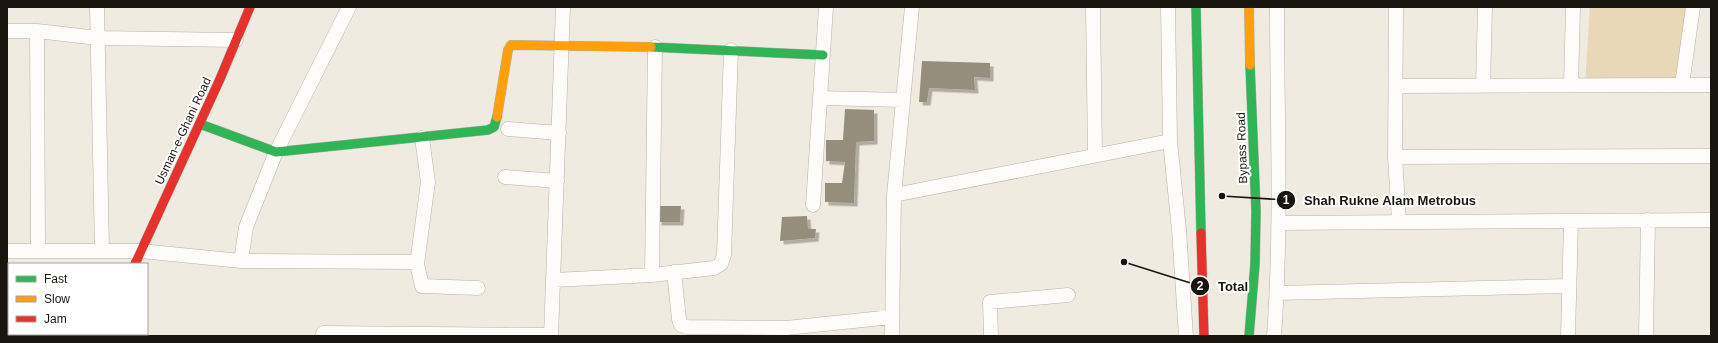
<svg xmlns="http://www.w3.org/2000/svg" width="1718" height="343" font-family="Arial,sans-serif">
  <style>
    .green { fill: #e9d8b7 }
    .building { fill: #968e7c; filter: url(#shadow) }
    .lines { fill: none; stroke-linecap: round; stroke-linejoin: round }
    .street-casing { stroke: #b5b1a9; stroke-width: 15 }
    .fast-casing { stroke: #b5b1a9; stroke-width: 10 }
    .slow-casing { stroke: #b5b1a9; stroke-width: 10 }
    .jam-casing { stroke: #b5b1a9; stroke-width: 10 }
    .street { stroke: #fdfcfa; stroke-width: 14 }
    .fast { stroke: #30b455; stroke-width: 9 }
    .slow { stroke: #ff9f0a; stroke-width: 9 }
    .jam { stroke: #e5322d; stroke-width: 9 }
    .labels { text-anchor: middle; stroke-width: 4; stroke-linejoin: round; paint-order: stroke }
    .street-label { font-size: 12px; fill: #18150f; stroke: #fff }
    .leader { fill: none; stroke: #18150f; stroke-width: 1.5 }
    .callout-dot { fill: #18150f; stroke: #fff; stroke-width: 1.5 }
    .mark-label { font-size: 12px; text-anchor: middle; font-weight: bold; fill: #fff }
    .callout-label { font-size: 13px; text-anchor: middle; font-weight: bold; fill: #18150f; stroke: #fff; stroke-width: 4; stroke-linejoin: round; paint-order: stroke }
  </style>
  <defs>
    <filter id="shadow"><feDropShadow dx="3.5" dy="3.5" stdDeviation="0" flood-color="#0004"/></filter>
  </defs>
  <rect width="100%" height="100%" fill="#f0ebe1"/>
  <!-- green -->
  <path class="green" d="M 1590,7 L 1697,7 L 1688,86 L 1585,85 Z"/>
  <!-- building -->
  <path class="building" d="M 922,61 L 990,63 L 990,78 L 974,77 L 975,90 L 929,88 L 927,102 L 919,102 Z
    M 845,109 L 874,110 L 874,141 L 856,142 L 854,203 L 825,202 L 825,183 L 842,183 L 845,162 L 826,161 L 826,140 L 843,140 Z
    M 658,206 L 681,206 L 680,222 L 658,222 Z
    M 807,216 L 808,229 L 816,229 L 815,238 L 780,241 L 782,217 Z"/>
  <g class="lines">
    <!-- street casing -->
    <g class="street-casing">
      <path id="street" d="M 97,7 L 102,250
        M 1093,7 L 1095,155
        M 1168,7 L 1170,141 L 1179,230 L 1186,336
        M 1396,7 L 1395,157 L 1399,221
        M 7,31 L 37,31 L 98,38 L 236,40
        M 37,31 L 38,250
        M 1483,85 L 1485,7
        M 1571,85 L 1573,7
        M 1682,85 L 1693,7
        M 1396,86 L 1711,85
        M 820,98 L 903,100
        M 508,129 L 559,133
        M 1395,157 L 1711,156
        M 505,177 L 557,181
        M 894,195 L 1170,141
        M 813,205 L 826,7
        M 1279,223 L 1711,220
        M 7,251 L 141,251 L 241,261 L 412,262 L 417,264 L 422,286 L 478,288
        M 241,261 L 246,227 L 276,152 L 349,7
        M 417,264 L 428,182 L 422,138
        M 674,272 L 679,319 L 681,325 L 687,327 L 786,328 L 892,317
        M 652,275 L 655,47
        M 554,280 L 652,275 L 714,268 L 721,264 L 724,255 L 731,50
        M 1277,293 L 1569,286
        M 323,333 L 551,335
        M 17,336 L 17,334
        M 551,336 L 563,7
        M 892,336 L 894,195 L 912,7
        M 991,336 L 990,302 L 1068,295
        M 1274,336 C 1282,227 1277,117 1277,7
        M 1568,336 L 1571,222
        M 1646,336 L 1648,220"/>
    </g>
    <!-- fast casing -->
    <g class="fast-casing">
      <path id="fast" d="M 1196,7 L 1201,233
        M 651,47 L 823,55
        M 200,124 L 276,152 L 488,130 L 494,127 L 497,117
        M 101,336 L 102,334
        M 1249,336 L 1255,264 L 1256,211 L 1250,65"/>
    </g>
    <!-- slow casing -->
    <g class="slow-casing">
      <path id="slow" d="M 1249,7 L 1250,65
        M 497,117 L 508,50 L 511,45 L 651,47"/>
    </g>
    <!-- jam casing -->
    <g class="jam-casing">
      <path id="jam" d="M 1201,233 L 1204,336
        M 135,264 L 220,79 L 250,7"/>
    </g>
    <!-- street -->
    <use href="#street" class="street"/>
    <!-- fast -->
    <use href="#fast" class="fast"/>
    <!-- slow -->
    <use href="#slow" class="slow"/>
    <!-- jam -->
    <use href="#jam" class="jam"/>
  </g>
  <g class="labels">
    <!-- street labels -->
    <g class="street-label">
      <text transform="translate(183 131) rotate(-65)" y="4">Usman-e-Ghani Road</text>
      <text transform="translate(1242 148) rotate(-92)" y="4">Bypass Road</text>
    </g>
  </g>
  <!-- callouts -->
  <path class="leader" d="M1222 196L1286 200M1124 262L1200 286"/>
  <g class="callout-dot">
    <circle cx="1222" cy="196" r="4"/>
    <circle cx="1124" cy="262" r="4"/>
    <circle cx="1286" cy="200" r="10"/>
    <circle cx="1200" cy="286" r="10"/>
  </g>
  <g class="mark-label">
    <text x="1286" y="204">1</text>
    <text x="1200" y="290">2</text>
  </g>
  <g class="callout-label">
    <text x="1390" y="205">Shah Rukne Alam Metrobus</text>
    <text x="1233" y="291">Total</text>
  </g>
  <!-- border -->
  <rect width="1718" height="343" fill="none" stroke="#18150f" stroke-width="16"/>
  <!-- legend -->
  <rect x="8" y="263" width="140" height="72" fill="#ffffff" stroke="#a3a19f"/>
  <rect x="16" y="276" width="20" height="6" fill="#30b455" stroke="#a3a19f"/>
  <text x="44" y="283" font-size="12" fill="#18150f">Fast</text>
  <rect x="16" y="296" width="20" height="6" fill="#ff9f0a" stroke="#a3a19f"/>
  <text x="44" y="303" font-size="12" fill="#18150f">Slow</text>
  <rect x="16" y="316" width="20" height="6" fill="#e5322d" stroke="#a3a19f"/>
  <text x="44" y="323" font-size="12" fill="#18150f">Jam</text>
</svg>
